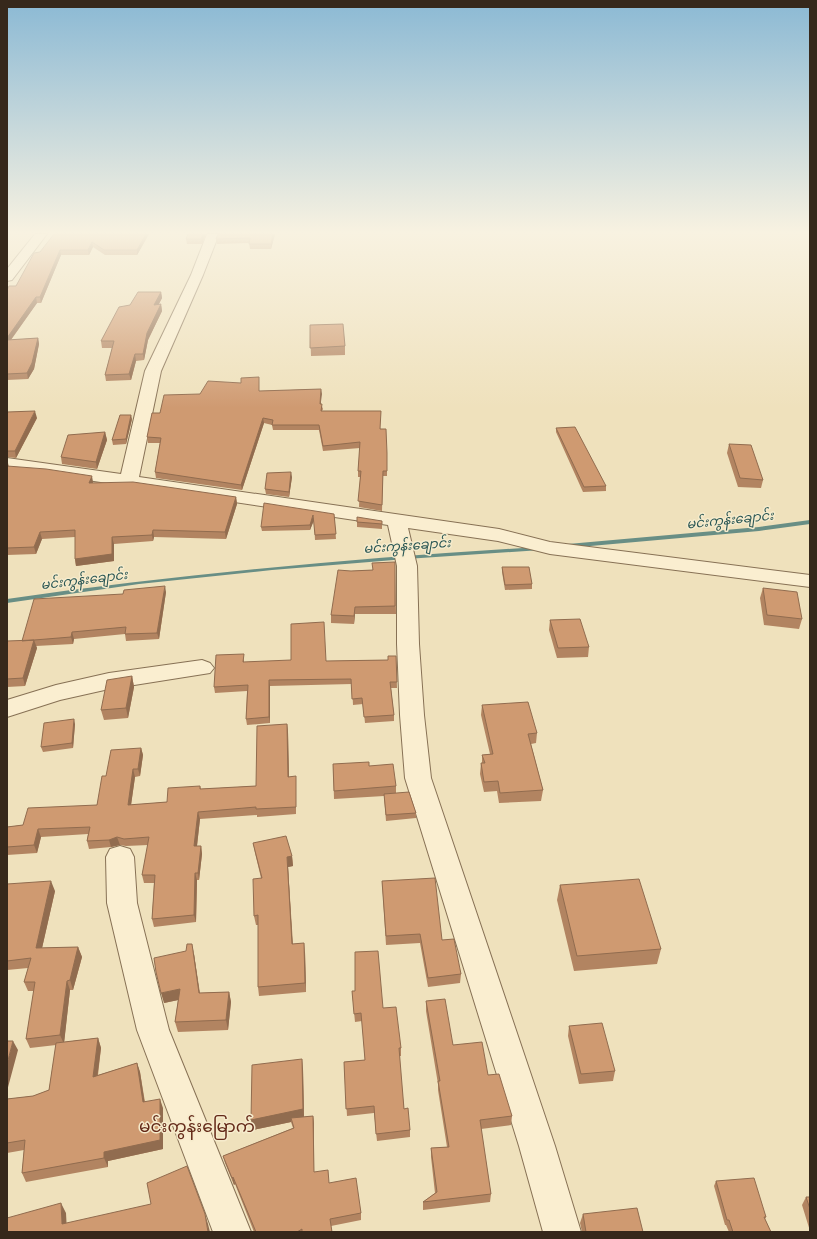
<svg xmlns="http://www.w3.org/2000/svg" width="817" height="1239" font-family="Lora,'Noto Sans Myanmar',serif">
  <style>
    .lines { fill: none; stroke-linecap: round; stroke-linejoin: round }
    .stream { fill: #688e85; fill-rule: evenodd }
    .minor-casing { stroke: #877155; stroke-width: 2 }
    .minor { fill: #faeed0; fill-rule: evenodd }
    .wall { fill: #b28461 }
    .shaded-wall { fill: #916c4f }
    .building { fill: #cf9a71; stroke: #916c4f }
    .labels { text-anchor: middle; stroke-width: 3; stroke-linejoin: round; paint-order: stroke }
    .water-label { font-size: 13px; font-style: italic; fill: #295654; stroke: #f6ebcc }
    .near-quarter-label { font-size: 17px; fill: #642a19; stroke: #f6ebcc }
  </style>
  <rect width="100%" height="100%" fill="#efe1bc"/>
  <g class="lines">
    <!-- stream -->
    <path class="stream" d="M 810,520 L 810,524 L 759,531 L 568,548 L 565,546 L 568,544 L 759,527 Z
      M 539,547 L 542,549 L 541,550 L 406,559 L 272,570 L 139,584 L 7,603 L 7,599 C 184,573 361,558 539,547 Z"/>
    <!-- minor casing -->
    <g class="minor-casing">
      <path id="minor" d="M 35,234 L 47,234 L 12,280 L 7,281 L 7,269 Z
        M 207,234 L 219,234 L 203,275 L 161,371 L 139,477 L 499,529 L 550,542 L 810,575 L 810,587 L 550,554 L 498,541 L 408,528 L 417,566 L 419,644 L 424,715 L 431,778 L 555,1146 L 581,1232 L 543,1232 L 519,1146 L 405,778 L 400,715 L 397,644 L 397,566 L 388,525 L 7,468 L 7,458 L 121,474 L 145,371 L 191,275 Z
        M 202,660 L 210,663 L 214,668 L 210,673 L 109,689 L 60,700 L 7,717 L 7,700 L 56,685 L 109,673 Z
        M 120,846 L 130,849 L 134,857 L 137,903 L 169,1030 L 251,1232 L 213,1232 L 137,1030 L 107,903 L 106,857 L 110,849 Z"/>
    </g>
    <!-- minor -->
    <use href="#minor" class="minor"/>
  </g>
  <!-- wall -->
  <path class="wall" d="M 54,234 L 184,234 L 149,234 L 137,255 L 105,255 L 93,247 L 89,255 L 61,255 L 41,303 L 37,303 L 11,340 L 38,338 L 39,344 L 34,369 L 28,379 L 7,380 L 7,290 L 16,286 Z
    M 188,234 L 206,234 L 202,244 L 187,244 L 186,239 Z
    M 275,234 L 271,249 L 250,249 L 249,243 L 217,244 L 216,239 Z
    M 161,292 L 162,298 L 159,304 L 161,304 L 162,311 L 148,340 L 144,360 L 136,361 L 131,380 L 106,381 L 105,375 L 112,348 L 102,348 L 101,341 L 130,305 Z
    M 310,325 L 345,346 L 345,355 L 311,356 Z
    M 321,389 L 321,404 L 323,409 L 322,411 L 381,429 L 387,453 L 387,476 L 383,476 L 382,511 L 359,507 L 360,477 L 358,477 L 358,471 L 360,448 L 323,451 L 319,430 L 273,430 L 272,425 L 264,423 L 242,490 L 156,478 L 155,472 L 160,443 L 148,443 L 147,437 L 160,413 L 260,391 Z
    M 7,412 L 37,418 L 16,458 L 7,457 Z
    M 132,419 L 126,444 L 113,445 L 112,440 Z
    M 556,428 L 606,486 L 606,491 L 583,492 L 556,432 Z
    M 105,432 L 107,440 L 97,469 L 62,464 L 61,457 Z
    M 729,444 L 763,480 L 761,488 L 738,487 L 727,453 Z
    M 7,463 L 8,463 L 9,467 L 93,482 L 93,483 L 236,497 L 237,504 L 226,539 L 154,537 L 153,541 L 114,544 L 114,561 L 76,566 L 75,559 L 75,537 L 42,539 L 36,554 L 7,555 Z
    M 292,477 L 289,497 L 266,494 L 265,489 Z
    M 334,514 L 336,539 L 315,540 L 314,520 L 310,530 L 262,531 L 261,527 Z
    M 382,521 L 382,529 L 357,527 L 357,522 Z
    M 395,562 L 396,614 L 355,614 L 354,624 L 331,623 L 331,615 L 351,571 L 372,570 Z
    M 502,567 L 532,584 L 532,589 L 505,590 L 502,572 Z
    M 763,588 L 802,619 L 799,629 L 764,625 L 760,598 Z
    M 166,592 L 159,639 L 126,641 L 125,634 L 74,639 L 73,644 L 36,646 L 37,648 L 25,686 L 7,687 L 7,641 L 22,641 Z
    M 550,620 L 589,647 L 588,657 L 557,658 L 549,630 Z
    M 396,656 L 397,688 L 391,688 L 394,715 L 394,721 L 365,723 L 363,704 L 353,705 L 352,684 L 270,686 L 270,723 L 247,725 L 246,719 L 247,691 L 215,693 L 214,687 L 244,659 L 244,662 L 326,661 L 388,660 Z
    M 132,676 L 134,687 L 128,718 L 104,720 L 101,710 Z
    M 482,705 L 537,733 L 536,743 L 531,744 L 543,790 L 541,801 L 499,803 L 497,791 L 484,792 L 480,774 L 481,763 L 482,763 L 482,755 L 490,754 L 481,715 Z
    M 75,724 L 73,748 L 43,752 L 41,747 Z
    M 287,724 L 288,732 L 289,777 L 296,784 L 296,814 L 257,817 L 257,815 L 200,819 L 197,846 L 201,846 L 202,854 L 199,880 L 197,880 L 196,922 L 154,927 L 152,919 L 154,883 L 144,883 L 142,875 L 148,845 L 126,846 L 120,845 L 111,847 L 89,849 L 87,841 L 88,834 L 41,837 L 37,853 L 7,855 L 7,827 L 23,825 L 97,805 L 106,776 L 141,748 L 143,755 L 140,776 L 135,777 L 131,805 L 167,802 L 200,786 L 201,789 L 256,786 Z
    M 333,764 L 369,766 L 396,786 L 396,793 L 416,813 L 416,818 L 386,821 L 384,796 L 334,799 Z
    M 253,843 L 292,856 L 293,866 L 288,867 L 293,944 L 305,952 L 306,992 L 259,996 L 258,987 L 258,925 L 256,925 L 254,916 L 261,878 L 255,853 Z
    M 382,881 L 442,940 L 461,974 L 460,983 L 428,987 L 420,943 L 386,945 Z
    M 7,884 L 55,891 L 42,948 L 78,947 L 82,957 L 73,990 L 70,990 L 64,1042 L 98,1038 L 101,1048 L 98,1075 L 137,1063 L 140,1072 L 145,1102 L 163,1108 L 163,1149 L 108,1161 L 108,1167 L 26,1182 L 22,1173 L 24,1150 L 7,1153 L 7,1099 L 33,1096 L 49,1090 L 56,1045 L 30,1048 L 26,1039 L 34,991 L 28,991 L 24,982 L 28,968 L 7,970 Z
    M 560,885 L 661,949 L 657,964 L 574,971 L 557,900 Z
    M 194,954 L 200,993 L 229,992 L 231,1002 L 228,1030 L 178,1032 L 175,1022 L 178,1000 L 164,1003 Z
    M 352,991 L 383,1008 L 401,1048 L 401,1056 L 399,1056 L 404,1109 L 410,1130 L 410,1137 L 377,1141 L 374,1113 L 347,1116 L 344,1062 L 365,1060 L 362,1021 L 355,1022 Z
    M 426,1001 L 453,1045 L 488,1075 L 512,1116 L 511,1125 L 481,1129 L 491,1194 L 490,1202 L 423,1210 L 423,1202 L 435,1193 L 431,1157 L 431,1148 L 447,1147 L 438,1090 L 438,1084 L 426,1011 Z
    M 569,1026 L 615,1071 L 613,1081 L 579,1084 L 568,1036 Z
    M 303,1069 L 304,1117 L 313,1116 L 314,1124 L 314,1172 L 329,1183 L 361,1213 L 361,1220 L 331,1226 L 332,1232 L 254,1232 L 235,1184 L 234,1185 L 225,1163 L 223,1156 L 293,1128 L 291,1122 L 253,1130 Z
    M 716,1181 L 766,1217 L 765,1219 L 771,1232 L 729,1232 L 726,1225 L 725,1225 L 714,1186 Z
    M 806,1197 L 810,1197 L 810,1231 L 802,1205 Z
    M 583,1214 L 643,1232 L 582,1232 L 580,1223 Z"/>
  <!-- shaded-wall -->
  <path class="shaded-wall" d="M 146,234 L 149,234 L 137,255 L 137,250 Z
    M 203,234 L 206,234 L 202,244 L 201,239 Z
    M 273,234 L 275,234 L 271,249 L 271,244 Z
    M 92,242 L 93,247 L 89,255 L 88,250 Z
    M 60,250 L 61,255 L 41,303 L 40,297 Z
    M 161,292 L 162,298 L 155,311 L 154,305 Z
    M 36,297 L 37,303 L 7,345 L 7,338 Z
    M 161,304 L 162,311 L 148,340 L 144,360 L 143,354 L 147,333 Z
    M 38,338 L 39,344 L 34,369 L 28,379 L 27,373 Z
    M 135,354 L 136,361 L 131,380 L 129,374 Z
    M 321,389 L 322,394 L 320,409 L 320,404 Z
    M 35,411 L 37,418 L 16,458 L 15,451 Z
    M 131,415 L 132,419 L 126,444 L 126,439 Z
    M 263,418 L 264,423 L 242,490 L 241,485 Z
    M 105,432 L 107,440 L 97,469 L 96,462 Z
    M 291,472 L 292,477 L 289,497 L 289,492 Z
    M 92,476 L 93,482 L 91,490 L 89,483 Z
    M 236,497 L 237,504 L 226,539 L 225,532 Z
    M 313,515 L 314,520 L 310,530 L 310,525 Z
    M 153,530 L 154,537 L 153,541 L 152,535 Z
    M 40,532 L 42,539 L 36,554 L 34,547 Z
    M 112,537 L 114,544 L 114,561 L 76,566 L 75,559 Z
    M 165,586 L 166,592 L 159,639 L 157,633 Z
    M 355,607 L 355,614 L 354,624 L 354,616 Z
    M 72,632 L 74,639 L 73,644 L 71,637 Z
    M 34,640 L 37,648 L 25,686 L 23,678 Z
    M 132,676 L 134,687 L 128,718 L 126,708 Z
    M 269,680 L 270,686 L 270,723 L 269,717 Z
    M 74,719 L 75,724 L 73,748 L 72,743 Z
    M 287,724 L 288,732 L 289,784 L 288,777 Z
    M 141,748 L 143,755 L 140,776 L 138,769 Z
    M 133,769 L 135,777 L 130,812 L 128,805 Z
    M 198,812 L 200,819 L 196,854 L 194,846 Z
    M 38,829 L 41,837 L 37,853 L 34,845 Z
    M 117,837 L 120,845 L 111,847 L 109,840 Z
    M 201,846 L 202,854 L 199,880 L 198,873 Z
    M 292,856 L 293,866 L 288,867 L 293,953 L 292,944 L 287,857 Z
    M 195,873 L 197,880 L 196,922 L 194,915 Z
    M 51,881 L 55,891 L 40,957 L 36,948 Z
    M 304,943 L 305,952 L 306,992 L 305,983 Z
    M 192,944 L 194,954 L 201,1003 L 199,993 Z
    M 78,947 L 82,957 L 73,990 L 70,980 Z
    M 67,981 L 70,990 L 64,1044 L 60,1035 Z
    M 180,989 L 183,999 L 164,1003 L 161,993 Z
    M 229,992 L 231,1002 L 228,1030 L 226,1020 Z
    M 98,1038 L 101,1048 L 96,1086 L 93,1077 Z
    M 13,1041 L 18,1050 L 7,1091 L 7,1064 Z
    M 302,1059 L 303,1069 L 304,1119 L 291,1118 L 291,1122 L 253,1130 L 251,1120 Z
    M 137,1063 L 140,1072 L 146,1112 L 143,1102 Z
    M 160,1099 L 163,1108 L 163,1149 L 108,1161 L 108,1167 L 104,1158 L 104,1152 Z
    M 313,1116 L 314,1124 L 314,1179 L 314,1172 Z
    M 233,1177 L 235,1184 L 234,1185 L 232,1178 Z
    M 61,1203 L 66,1213 L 67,1232 L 62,1224 Z
    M 205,1214 L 208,1224 L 210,1232 L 208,1232 Z"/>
  <!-- building -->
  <path class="building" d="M 54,234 L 146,234 L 137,250 L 104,250 L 92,242 L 88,250 L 60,250 L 40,297 L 36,297 L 7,338 L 7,290 L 9,286 L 16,286 L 34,253 L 40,252 Z
    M 188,234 L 203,234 L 201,239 L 186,239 Z
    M 218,234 L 273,234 L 271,244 L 249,244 L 250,238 L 216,239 Z
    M 138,292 L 161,292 L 154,305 L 161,304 L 147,333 L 143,354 L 135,354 L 129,374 L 105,375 L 114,341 L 101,341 L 119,307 L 130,305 Z
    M 343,324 L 345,346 L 310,348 L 310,325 Z
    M 38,338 L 32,363 L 27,373 L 7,374 L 7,340 Z
    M 259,377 L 259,391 L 321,389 L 320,404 L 322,404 L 321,411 L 381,411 L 380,429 L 386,429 L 387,453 L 387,471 L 383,471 L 382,505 L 358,501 L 361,471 L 358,471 L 360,442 L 323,446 L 319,425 L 272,425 L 273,420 L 263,418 L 241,485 L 155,472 L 161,438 L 147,437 L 152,413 L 160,413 L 164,395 L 200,394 L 208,381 L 241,383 L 241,378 Z
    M 35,411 L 15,451 L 7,451 L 7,412 Z
    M 120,415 L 131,415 L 126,439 L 112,440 Z
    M 575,427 L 606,486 L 584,487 L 556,428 Z
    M 105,432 L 96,462 L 61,457 L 68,435 Z
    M 729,444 L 751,445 L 763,480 L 740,478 Z
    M 7,466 L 46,469 L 92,476 L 89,483 L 133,482 L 236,497 L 225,532 L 153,530 L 152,535 L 112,537 L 112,554 L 75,559 L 75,530 L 40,532 L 34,547 L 7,548 Z
    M 291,472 L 289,492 L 265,489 L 267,473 Z
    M 264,503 L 334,514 L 336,534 L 315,535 L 313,515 L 310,525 L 261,527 Z
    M 357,517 L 382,521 L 382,524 L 357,522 Z
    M 395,562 L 395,606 L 355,607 L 354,616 L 331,615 L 338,570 L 351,571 L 373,570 L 372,563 Z
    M 502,567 L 529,567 L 532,584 L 505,585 Z
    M 165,586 L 157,633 L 125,634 L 126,627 L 72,632 L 71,637 L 22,641 L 34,599 L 123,594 L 124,590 Z
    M 763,588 L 797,592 L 802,619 L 767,615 Z
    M 580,619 L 589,647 L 558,648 L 550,620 Z
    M 324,622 L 326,661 L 388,660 L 388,656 L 396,656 L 397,682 L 390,682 L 394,715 L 364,717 L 362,698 L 352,699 L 351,679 L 269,680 L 269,717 L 246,719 L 248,685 L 214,687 L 216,655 L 244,654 L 243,662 L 291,660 L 291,624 Z
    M 34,640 L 23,678 L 7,679 L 7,641 Z
    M 132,676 L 126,708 L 101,710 L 107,680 Z
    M 528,702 L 537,733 L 528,734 L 543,790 L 500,793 L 498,781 L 484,782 L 481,763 L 485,763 L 482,755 L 493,754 L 482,705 Z
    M 74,719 L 72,743 L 41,747 L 44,723 Z
    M 287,724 L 288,777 L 296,776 L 296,807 L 256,809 L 256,807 L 198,812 L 194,846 L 201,846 L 198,873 L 195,873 L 194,915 L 152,919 L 155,875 L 142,875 L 149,837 L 124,839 L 117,837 L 109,840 L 87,841 L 90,827 L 38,829 L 34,845 L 7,847 L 7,827 L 23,825 L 28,808 L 97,805 L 102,776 L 106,776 L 111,750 L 141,748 L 138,769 L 133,769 L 128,805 L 167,802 L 168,788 L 200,786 L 200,789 L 256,786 L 257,726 Z
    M 369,762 L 369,766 L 393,764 L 396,786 L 334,791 L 333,764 Z
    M 409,792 L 416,813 L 386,815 L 384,794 Z
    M 286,836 L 292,856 L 287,857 L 292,944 L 304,943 L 305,983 L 258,987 L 258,915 L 254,916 L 253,879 L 262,878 L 253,843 Z
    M 435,878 L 442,940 L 454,939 L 461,974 L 428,978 L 420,934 L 386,936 L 382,881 Z
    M 639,879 L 661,949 L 577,956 L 560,885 Z
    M 51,881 L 36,948 L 78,947 L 70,980 L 67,981 L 60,1035 L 26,1039 L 35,982 L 24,982 L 31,958 L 7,961 L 7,884 Z
    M 187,944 L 192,944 L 199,993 L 229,992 L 226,1020 L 175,1022 L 180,989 L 161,993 L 156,972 L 154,958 L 186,951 Z
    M 378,951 L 383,1008 L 396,1007 L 401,1048 L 399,1048 L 404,1109 L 408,1108 L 410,1130 L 376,1134 L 374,1106 L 346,1109 L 344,1062 L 365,1060 L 361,1013 L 354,1014 L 352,991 L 355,991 L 355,952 Z
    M 445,999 L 453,1045 L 482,1042 L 488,1075 L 499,1074 L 512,1116 L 480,1120 L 491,1194 L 423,1202 L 437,1192 L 431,1148 L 449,1147 L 438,1081 L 440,1081 L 426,1001 Z
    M 602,1023 L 615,1071 L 581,1074 L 569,1026 Z
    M 98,1038 L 93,1077 L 137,1063 L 143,1102 L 160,1099 L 160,1140 L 104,1152 L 104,1158 L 22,1173 L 25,1140 L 7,1143 L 7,1099 L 33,1096 L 49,1090 L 56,1043 Z
    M 7,1041 L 13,1041 L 7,1064 Z
    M 302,1059 L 303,1109 L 251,1120 L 252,1065 Z
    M 313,1116 L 314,1172 L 328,1170 L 329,1183 L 356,1178 L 361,1213 L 330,1219 L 332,1232 L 302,1232 L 302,1229 L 297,1232 L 256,1232 L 233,1177 L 232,1178 L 223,1156 L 294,1128 L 291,1118 Z
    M 187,1166 L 205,1214 L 208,1232 L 7,1232 L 7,1218 L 61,1203 L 62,1224 L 151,1204 L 147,1183 Z
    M 754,1178 L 766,1217 L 764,1217 L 771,1232 L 733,1232 L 729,1220 L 727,1220 L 716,1181 Z
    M 806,1197 L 810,1197 L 810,1209 Z
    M 637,1208 L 643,1232 L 586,1232 L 583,1214 Z"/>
  <!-- sky -->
  <linearGradient id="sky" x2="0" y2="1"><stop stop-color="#8bb9d4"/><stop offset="0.57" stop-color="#f8f2e1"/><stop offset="1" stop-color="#f8f2e1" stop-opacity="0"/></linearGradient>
  <rect width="817" height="408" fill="url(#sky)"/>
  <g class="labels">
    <!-- water labels -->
    <g class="water-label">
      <text transform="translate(730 519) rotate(-6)" y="5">မင်းကွန်းချောင်း</text>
      <text transform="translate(407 545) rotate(-4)" y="5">မင်းကွန်းချောင်း</text>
      <text transform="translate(84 579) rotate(-7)" y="5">မင်းကွန်းချောင်း</text>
    </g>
    <!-- near-quarter labels -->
    <g class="near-quarter-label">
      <text x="197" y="1132">မင်းကွန်းမြောက်</text>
    </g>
  </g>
  <!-- border -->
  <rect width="817" height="1239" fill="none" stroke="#36281b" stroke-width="16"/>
</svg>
